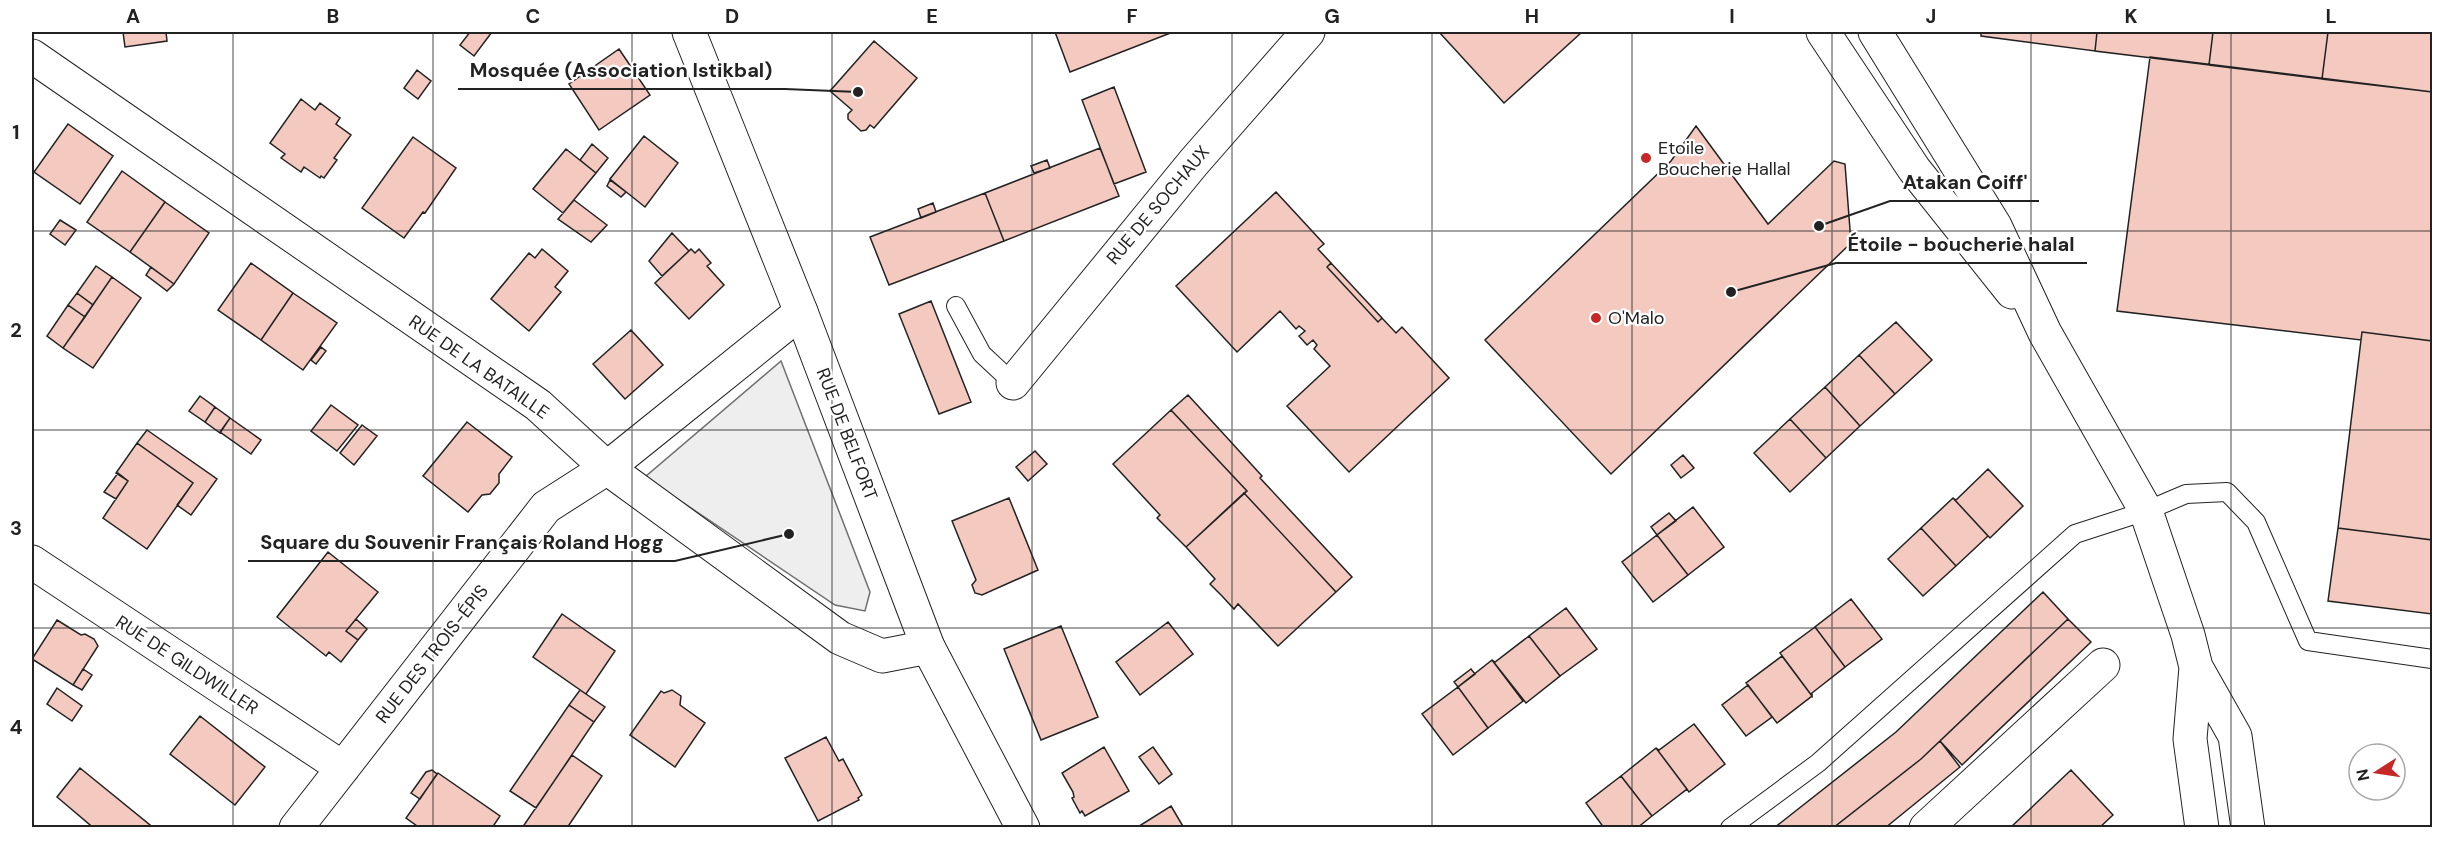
<svg xmlns="http://www.w3.org/2000/svg" width="2464" height="859" font-family="'DM Sans',sans-serif">
  <style>
    .park { fill: #eee; stroke: #6f6f6f; stroke-width: 1.5 }
    .building { fill: #f3c9c0; stroke: #222; stroke-width: 1.5 }
    .lines { fill: none; stroke-linecap: round; stroke-linejoin: round }
    .lane-casing { stroke: #222; stroke-width: 20 }
    .street-casing { stroke: #222; stroke-width: 35 }
    .secondary-casing { stroke: #222; stroke-width: 35 }
    .primary-casing { stroke: #222; stroke-width: 35 }
    .lane { stroke: #fff; stroke-width: 18 }
    .street { stroke: #fff; stroke-width: 33 }
    .secondary { stroke: #fff; stroke-width: 33 }
    .primary { stroke: #fff; stroke-width: 33 }
    .grid { fill: none; stroke: #222; stroke-width: 1.5; stroke-opacity: 0.55 }
    .poi-dot { fill: #c62828; stroke: #fff; stroke-width: 2 }
    .labels { text-anchor: middle; stroke-width: 4.5; stroke-linejoin: round; paint-order: stroke }
    .poi-label { font-size: 18px; fill: #222; stroke: #fff; text-anchor: start }
    .street-label { font-size: 18px; fill: #222; stroke: #fff }
    .leader { fill: none; stroke: #222; stroke-width: 2 }
    .callout-dot { fill: #222; stroke: #fff; stroke-width: 2 }
    .callout-label { font-size: 20px; text-anchor: middle; font-weight: bold; fill: #222; stroke: #fff; stroke-width: 4.5; stroke-linejoin: round; paint-order: stroke }
    .neatline { fill: none; stroke: #222; stroke-width: 2 }
    .grid-label { font-size: 20px; text-anchor: middle; font-weight: bold; fill: #222 }
  </style>
  <rect width="100%" height="100%" fill="#fff"/>
  <!-- park -->
  <path class="park" d="M 781,361 L 870,592 L 865,611 L 835,605 L 645,477 Z"/>
  <!-- building -->
  <path class="building" d="M 123,32 L 166,32 L 167,41 L 125,47 Z
    M 470,32 L 492,32 L 474,56 L 460,45 Z
    M 1055,32 L 1173,32 L 1070,72 Z
    M 1439,32 L 1582,32 L 1504,103 Z
    M 1981,32 L 2097,32 L 2095,51 L 1981,36 Z
    M 2097,32 L 2213,32 L 2209,65 L 2095,51 Z
    M 2213,32 L 2328,32 L 2322,79 L 2209,65 Z
    M 2328,32 L 2432,32 L 2432,92 L 2322,79 Z
    M 874,41 L 917,78 L 874,128 L 870,125 L 866,130 L 861,131 L 848,119 L 848,114 L 852,110 L 830,91 Z
    M 619,49 L 650,95 L 599,130 L 569,84 Z
    M 2150,57 L 2432,92 L 2432,341 L 2362,332 L 2361,340 L 2117,311 Z
    M 417,70 L 431,81 L 418,99 L 404,88 Z
    M 1114,87 L 1146,172 L 1114,184 L 1082,100 Z
    M 301,99 L 315,110 L 320,103 L 340,118 L 336,124 L 351,135 L 334,158 L 337,160 L 324,178 L 321,176 L 320,178 L 304,167 L 301,172 L 281,158 L 285,154 L 270,143 Z
    M 68,124 L 113,156 L 80,204 L 34,172 Z
    M 1696,126 L 1768,224 L 1834,161 L 1845,164 L 1851,243 L 1611,474 L 1485,340 L 1671,161 Z
    M 644,136 L 678,163 L 645,207 L 610,179 Z
    M 413,137 L 456,168 L 425,213 L 423,212 L 404,238 L 362,208 Z
    M 592,144 L 608,158 L 596,173 L 580,160 Z
    M 1100,148 L 1119,196 L 1004,241 L 985,193 Z
    M 566,149 L 596,173 L 563,213 L 533,189 Z
    M 1047,160 L 1050,168 L 1034,173 L 1031,166 Z
    M 122,171 L 165,202 L 130,252 L 87,222 Z
    M 610,180 L 626,192 L 621,197 L 607,186 Z
    M 1276,192 L 1324,244 L 1318,249 L 1331,263 L 1327,267 L 1378,322 L 1382,318 L 1396,333 L 1402,327 L 1449,378 L 1349,472 L 1287,406 L 1330,366 L 1314,349 L 1317,345 L 1313,340 L 1307,345 L 1299,336 L 1305,331 L 1299,326 L 1296,329 L 1280,311 L 1237,352 L 1176,286 Z
    M 985,193 L 1004,241 L 889,285 L 870,237 Z
    M 574,200 L 607,225 L 591,242 L 558,219 Z
    M 165,202 L 209,233 L 174,284 L 130,252 Z
    M 933,203 L 936,212 L 921,218 L 918,209 Z
    M 60,220 L 76,230 L 65,245 L 50,234 Z
    M 672,233 L 689,251 L 662,276 L 649,261 Z
    M 542,249 L 568,271 L 555,287 L 561,292 L 529,331 L 491,299 L 529,253 L 535,258 Z
    M 691,249 L 695,253 L 699,249 L 711,263 L 707,266 L 724,285 L 689,319 L 655,283 Z
    M 251,263 L 293,293 L 261,340 L 218,310 Z
    M 1331,263 L 1382,318 L 1378,322 L 1327,267 Z
    M 96,266 L 112,277 L 93,305 L 77,293 Z
    M 151,267 L 174,284 L 167,291 L 146,275 Z
    M 112,277 L 141,298 L 93,368 L 63,348 Z
    M 77,293 L 93,305 L 85,317 L 68,305 Z
    M 293,293 L 337,323 L 303,370 L 261,340 Z
    M 931,301 L 971,402 L 939,414 L 899,314 Z
    M 68,305 L 85,317 L 63,348 L 47,336 Z
    M 1896,322 L 1932,360 L 1895,394 L 1859,355 Z
    M 631,330 L 663,365 L 625,399 L 593,364 Z
    M 2362,332 L 2432,341 L 2432,540 L 2338,528 Z
    M 321,347 L 326,351 L 316,364 L 311,360 Z
    M 1859,355 L 1895,394 L 1860,426 L 1825,387 Z
    M 1825,387 L 1860,426 L 1826,458 L 1790,419 Z
    M 1188,395 L 1262,476 L 1260,478 L 1352,577 L 1336,592 L 1244,493 L 1247,491 L 1171,410 Z
    M 200,396 L 215,407 L 205,422 L 189,411 Z
    M 331,405 L 358,425 L 337,451 L 311,431 Z
    M 215,407 L 230,418 L 220,433 L 205,422 Z
    M 1171,410 L 1247,491 L 1186,547 L 1157,518 L 1160,515 L 1113,464 Z
    M 230,418 L 261,440 L 251,454 L 220,432 Z
    M 1790,419 L 1826,458 L 1790,492 L 1754,453 Z
    M 467,422 L 512,457 L 499,474 L 499,483 L 490,494 L 482,495 L 468,512 L 423,476 Z
    M 362,425 L 377,436 L 354,465 L 340,453 Z
    M 147,430 L 217,479 L 191,515 L 177,505 L 193,483 L 137,443 Z
    M 137,443 L 193,483 L 147,549 L 103,518 L 128,481 L 116,473 Z
    M 1035,451 L 1047,464 L 1028,481 L 1016,467 Z
    M 1683,455 L 1694,468 L 1681,478 L 1671,465 Z
    M 1988,469 L 2023,506 L 1990,538 L 1953,498 L 1956,500 Z
    M 118,473 L 128,481 L 116,499 L 104,492 Z
    M 1244,493 L 1336,592 L 1278,646 L 1238,604 L 1234,609 L 1222,596 L 1210,584 L 1215,579 L 1186,547 Z
    M 1009,498 L 1038,570 L 982,595 L 975,593 L 972,585 L 976,580 L 952,521 Z
    M 1953,498 L 1988,536 L 1956,566 L 1921,528 Z
    M 1693,507 L 1724,547 L 1688,575 L 1657,535 Z
    M 1669,513 L 1676,521 L 1657,535 L 1651,527 Z
    M 1921,528 L 1956,566 L 1923,596 L 1888,559 Z
    M 2338,528 L 2432,540 L 2432,614 L 2328,601 Z
    M 1657,535 L 1688,575 L 1653,602 L 1622,562 Z
    M 328,552 L 378,592 L 346,631 L 358,640 L 341,662 L 329,652 L 326,656 L 277,617 Z
    M 2043,592 L 2068,619 L 1921,759 L 1833,828 L 1774,828 L 1896,732 Z
    M 1851,599 L 1882,639 L 1845,667 L 1815,627 Z
    M 1566,608 L 1597,649 L 1560,676 L 1529,636 Z
    M 562,614 L 615,651 L 586,694 L 533,657 Z
    M 356,619 L 367,629 L 358,640 L 346,631 Z
    M 2068,619 L 2091,642 L 1962,765 L 1940,741 Z
    M 57,620 L 81,635 L 85,634 L 94,639 L 98,646 L 73,685 L 32,659 Z
    M 1168,622 L 1193,654 L 1140,695 L 1116,662 Z
    M 1061,626 L 1098,717 L 1041,740 L 1004,649 Z
    M 1815,627 L 1845,667 L 1812,693 L 1812,696 L 1780,653 Z
    M 1529,636 L 1560,676 L 1526,703 L 1492,660 L 1495,662 Z
    M 1782,656 L 1812,696 L 1777,723 L 1746,683 Z
    M 1492,660 L 1523,701 L 1488,728 L 1458,687 Z
    M 83,669 L 92,675 L 82,690 L 73,685 Z
    M 1471,669 L 1475,674 L 1458,687 L 1454,682 Z
    M 1748,685 L 1772,717 L 1746,736 L 1722,705 Z
    M 1458,687 L 1488,728 L 1453,755 L 1422,714 Z
    M 57,688 L 82,706 L 72,721 L 47,704 Z
    M 580,690 L 605,707 L 594,722 L 569,705 Z
    M 672,690 L 681,696 L 680,705 L 705,723 L 675,767 L 630,735 L 661,691 L 664,693 Z
    M 569,705 L 594,722 L 536,808 L 510,791 Z
    M 200,716 L 265,767 L 235,805 L 170,754 Z
    M 1694,724 L 1725,764 L 1689,792 L 1656,748 L 1659,750 Z
    M 826,737 L 839,761 L 843,759 L 862,795 L 858,798 L 859,800 L 818,821 L 785,758 Z
    M 1940,741 L 1960,767 L 1885,828 L 1833,828 L 1921,759 Z
    M 1104,747 L 1129,791 L 1085,816 L 1082,811 L 1080,813 L 1072,798 L 1074,797 L 1073,792 L 1062,773 Z
    M 1153,747 L 1172,774 L 1159,784 L 1139,757 Z
    M 1656,748 L 1687,789 L 1652,816 L 1621,776 Z
    M 572,755 L 602,776 L 567,828 L 522,828 Z
    M 80,768 L 150,825 L 148,828 L 88,828 L 90,825 L 57,797 Z
    M 432,770 L 437,774 L 420,799 L 411,793 L 426,772 Z
    M 2071,770 L 2113,815 L 2099,828 L 2010,828 Z
    M 438,773 L 500,816 L 492,828 L 420,828 L 406,818 Z
    M 1621,776 L 1652,816 L 1637,828 L 1604,828 L 1586,803 Z
    M 1171,806 L 1184,828 L 1136,828 Z"/>
  <g class="lines">
    <!-- lane casing -->
    <g class="lane-casing">
      <path id="lane" d="M 956,306 L 982,354 L 1013,383
        M 1730,828 L 1818,763 L 2075,534 L 2146,511 L 2186,494 L 2227,492 L 2256,522 L 2308,641 L 2432,659"/>
    </g>
    <!-- street casing -->
    <g class="street-casing">
      <path id="street" d="M 32,56 L 538,405 L 607,468 L 840,638 L 882,656 L 928,647
        M 1013,383 L 1194,162 L 1308,32
        M 32,562 L 343,768
        M 296,828 L 546,507 L 607,468 L 801,312
        M 1926,828 L 2103,665"/>
    </g>
    <!-- secondary casing -->
    <g class="secondary-casing">
      <path id="secondary" d="M 1823,32 L 1914,169 L 2012,292
        M 1875,32 L 1995,226 L 2045,333 L 2146,511 L 2188,635 L 2196,667 L 2235,736 L 2248,828
        M 2196,667 L 2190,739 L 2202,828"/>
    </g>
    <!-- primary casing -->
    <g class="primary-casing">
      <path id="primary" d="M 689,32 L 801,312 L 928,647 L 1023,828"/>
    </g>
    <!-- lane -->
    <use href="#lane" class="lane"/>
    <!-- street -->
    <use href="#street" class="street"/>
    <!-- secondary -->
    <use href="#secondary" class="secondary"/>
    <!-- primary -->
    <use href="#primary" class="primary"/>
  </g>
  <!-- grid -->
  <path class="grid" d="M 233,32 L 233,828M 433,32 L 433,828M 632,32 L 632,828M 832,32 L 832,828M 1032,32 L 1032,828M 1232,32 L 1232,828M 1432,32 L 1432,828M 1632,32 L 1632,828M 1832,32 L 1832,828M 2031,32 L 2031,828M 2231,32 L 2231,828M 32,231 L 2432,231M 32,430 L 2432,430M 32,628 L 2432,628"/>
  <!-- markers -->
  <g class="poi-dot">
    <circle cx="1646" cy="158" r="6"/>
    <circle cx="1596" cy="318" r="6"/>
  </g>
  <g class="labels">
    <!-- poi labels -->
    <g class="poi-label">
      <text x="1658" y="154">Etoile<tspan x="1658" dy="21">Boucherie Hallal</tspan></text>
      <text x="1608" y="324">O'Malo</text>
    </g>
    <!-- street labels -->
    <g class="street-label">
      <text transform="translate(1158 205) rotate(-50)" y="6">RUE DE SOCHAUX</text>
      <text transform="translate(479 367) rotate(35)" y="6">RUE DE LA BATAILLE</text>
      <text transform="translate(847 434) rotate(69)" y="6">RUE DE BELFORT</text>
      <text transform="translate(432 654) rotate(-52)" y="6">RUE DES TROIS-ÉPIS</text>
      <text transform="translate(187 665) rotate(33)" y="6">RUE DE GILDWILLER</text>
    </g>
  </g>
  <!-- callouts -->
  <path class="leader" d="M858 92L785 89H458M1819 226L1890 201H2039M1731 292L1836 263H2087M789 534L675 561H248"/>
  <g class="callout-dot">
    <circle cx="858" cy="92" r="6"/>
    <circle cx="1819" cy="226" r="6"/>
    <circle cx="1731" cy="292" r="6"/>
    <circle cx="789" cy="534" r="6"/>
  </g>
  <g class="callout-label">
    <text x="621" y="77">Mosquée (Association Istikbal)</text>
    <text x="1965" y="189">Atakan Coiff'</text>
    <text x="1961" y="251">Étoile - boucherie halal</text>
    <text x="462" y="549">Square du Souvenir Français Roland Hogg</text>
  </g>
  <!-- border -->
  <rect width="2464" height="859" fill="none" stroke="#ffffff" stroke-width="66"/>
  <!-- north arrow -->
  <g transform="translate(2377 772) rotate(258)"><circle r="28" fill="#ffffff" stroke="#a7a7a7" stroke-width="1.5"/>
  <path d="M0-4.5L10 22L0 15L-10 22Z" fill="#c62828"/>
  <text y="-9" font-size="16" font-weight="bold" text-anchor="middle" fill="#222222">N</text>
  </g>
  <rect x="33" y="33" width="2398" height="793" class="neatline"/>
  <g class="grid-label">
    <text x="133" y="23">A</text>
    <text x="333" y="23">B</text>
    <text x="533" y="23">C</text>
    <text x="732" y="23">D</text>
    <text x="932" y="23">E</text>
    <text x="1132" y="23">F</text>
    <text x="1332" y="23">G</text>
    <text x="1532" y="23">H</text>
    <text x="1732" y="23">I</text>
    <text x="1931" y="23">J</text>
    <text x="2131" y="23">K</text>
    <text x="2331" y="23">L</text>
    <text x="16" y="139">1</text>
    <text x="16" y="337">2</text>
    <text x="16" y="535">3</text>
    <text x="16" y="734">4</text>
  </g>
</svg>
